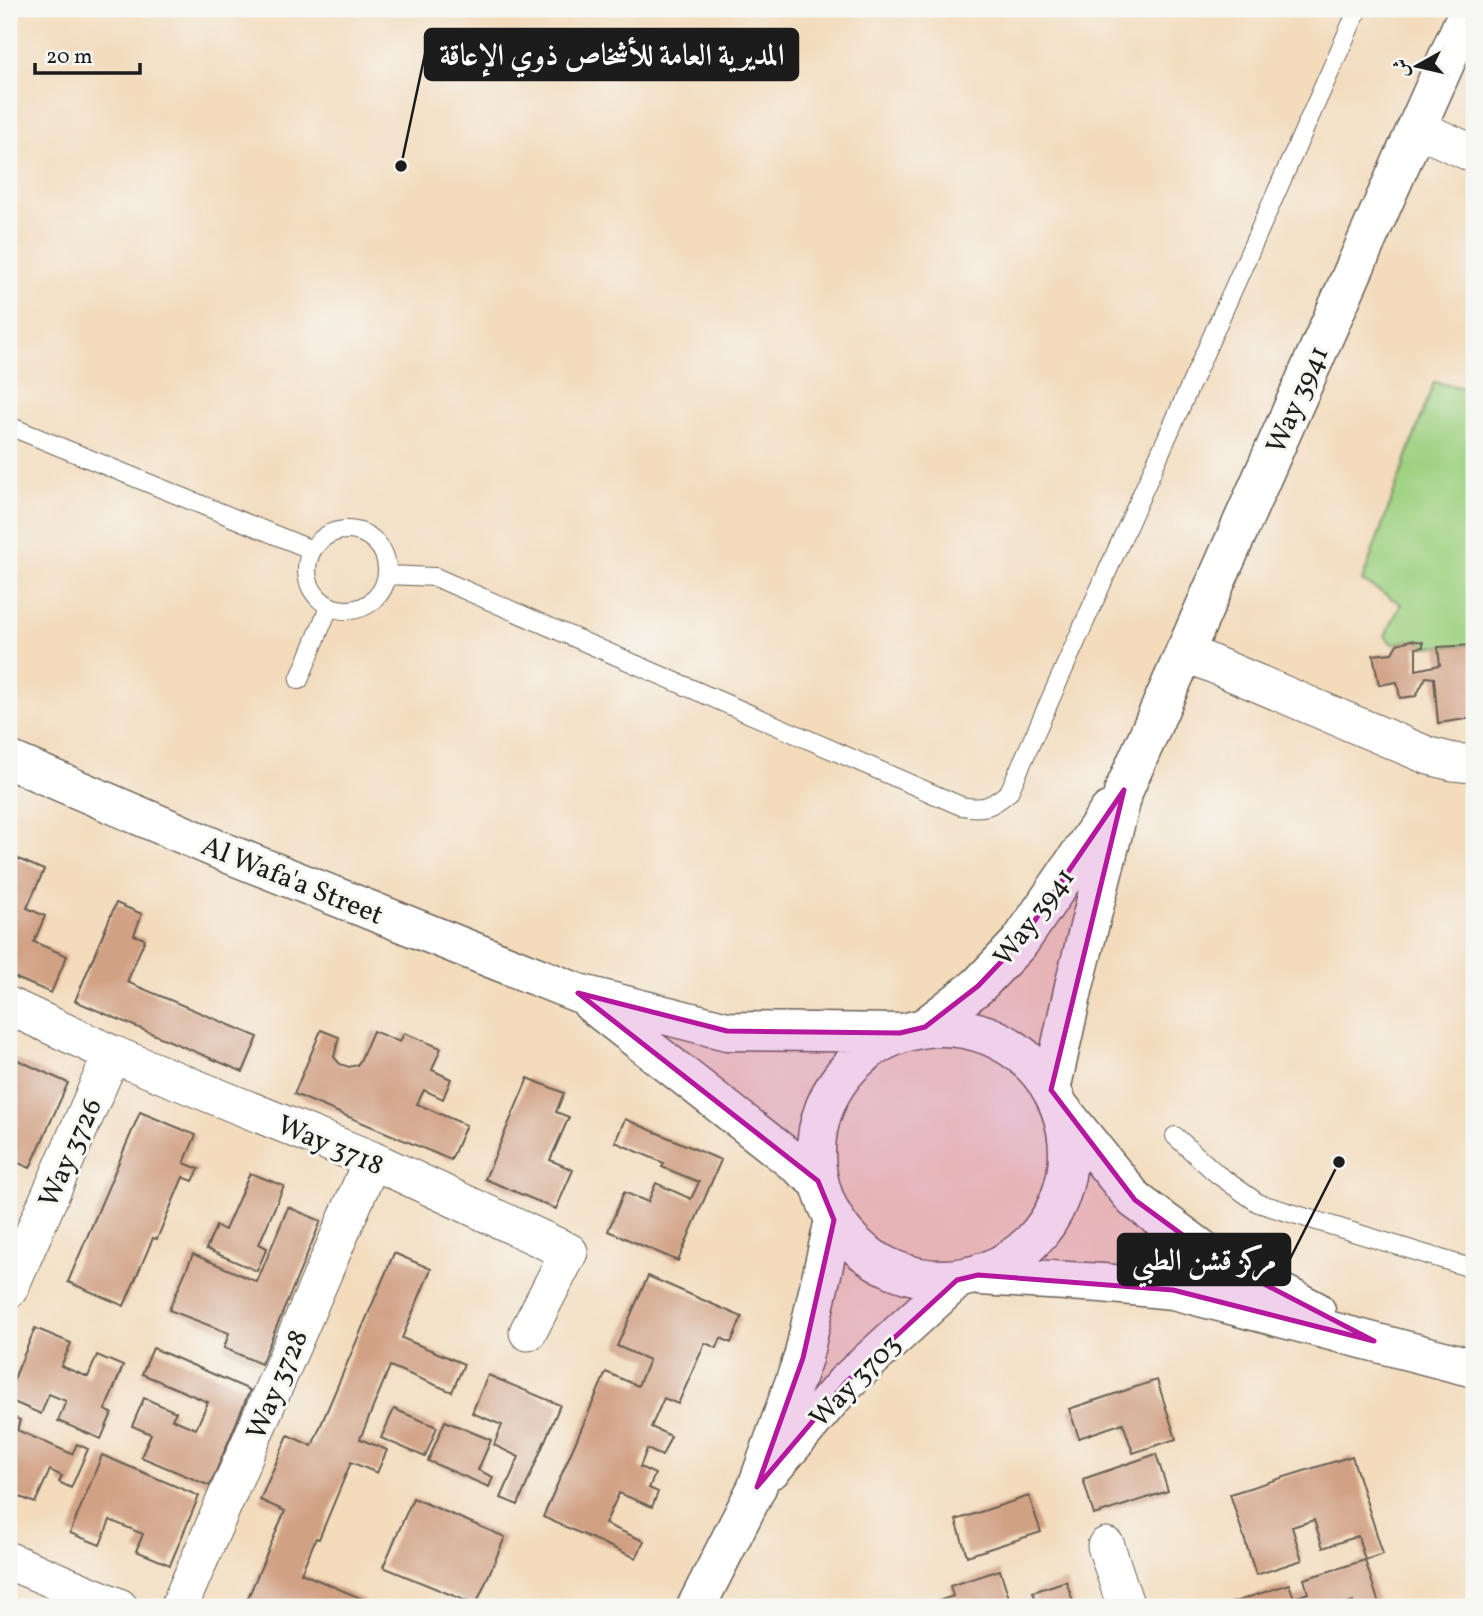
<svg xmlns="http://www.w3.org/2000/svg" width="1483" height="1616" font-family="Vollkorn,Amiri,serif">
  <style>
    .green { fill: #9fd181; stroke: #5e764e; stroke-width: 2 }
    .building { fill: #d1a184 }
    .lines { fill: none; stroke-linecap: round; stroke-linejoin: round }
    .service-casing { stroke: #675f54; stroke-width: 20 }
    .minor-casing { stroke: #675f54; stroke-width: 39 }
    .tertiary-casing { stroke: #675f54; stroke-width: 41 }
    .service { stroke: #fff; stroke-width: 18 }
    .minor { stroke: #fff; stroke-width: 37 }
    .tertiary { stroke: #fff; stroke-width: 38 }
    .marked { fill: #b5179e; fill-opacity: 0.2; stroke: #b5179e; stroke-width: 5; stroke-linejoin: round }
    .labels { text-anchor: middle; stroke-width: 6; stroke-linejoin: round; paint-order: stroke }
    .street-label { font-size: 28px; fill: #1c1c1c; stroke: #f6f6f2 }
    .leader { fill: none; stroke: #1c1c1c; stroke-width: 2.5 }
    .callout-dot { fill: #1c1c1c; stroke: #f6f6f2; stroke-width: 2.5 }
    .callout { fill: #1c1c1c; stroke: #1c1c1c; stroke-width: 2.5 }
    .callout-label { font-size: 30px; text-anchor: middle; font-weight: bold; fill: #fff }
  </style>
  <rect width="100%" height="100%" fill="#f6f6f2"/>
  <filter id="ink" filterUnits="userSpaceOnUse"><feTurbulence type="fractalNoise" baseFrequency=".0143" numOctaves="2"/><feDisplacementMap in="SourceGraphic" scale="14" xChannelSelector="R" yChannelSelector="G"/><feConvolveMatrix kernelMatrix="1 2 1 2 8 2 1 2 1" color-interpolation-filters="sRGB"/></filter>
  <filter id="wash" filterUnits="userSpaceOnUse"><feTurbulence type="fractalNoise" baseFrequency=".00686" numOctaves="4" result="noise"/><feDisplacementMap in="SourceGraphic" scale="28" xChannelSelector="R" yChannelSelector="G"/><feGaussianBlur stdDeviation="1.57" result="paint"/><feColorMatrix in="noise" values="0 0 0 0 0 0 0 0 0 0 0 0 0 0 0 0 0 1.4 0 .05"/><feComposite in="paint" operator="in"/></filter>
  <g filter="url(#wash)">
    <rect width="100%" height="100%" fill="#f3dbbc"/>
    <!-- green -->
    <path class="green" d="M 1434,382 L 1474,390 L 1474,645 L 1423,647 L 1423,642 L 1411,640 L 1392,644 L 1385,636 L 1401,604 L 1362,581 Z"/>
    <g id="blocks">
      <!-- building -->
      <path class="building" d="M 1411,640 L 1423,642 L 1423,647 L 1416,648 L 1416,670 L 1440,665 L 1438,647 L 1474,645 L 1474,718 L 1438,723 L 1434,678 L 1426,677 L 1416,696 L 1400,698 L 1397,682 L 1379,685 L 1373,655 L 1392,653 L 1397,644 Z
        M 9,855 L 44,870 L 27,908 L 45,916 L 34,942 L 67,956 L 51,993 L 9,975 Z
        M 116,903 L 142,914 L 134,935 L 145,939 L 127,982 L 258,1037 L 243,1072 L 75,1001 Z
        M 321,1030 L 339,1037 L 334,1057 L 340,1064 L 349,1067 L 357,1065 L 360,1061 L 373,1031 L 400,1042 L 404,1033 L 441,1048 L 432,1070 L 451,1079 L 443,1099 L 424,1090 L 417,1104 L 466,1125 L 451,1160 L 294,1094 Z
        M 9,1056 L 68,1083 L 30,1168 L 9,1159 L 11,1147 L 9,1146 Z
        M 528,1078 L 564,1093 L 556,1112 L 569,1117 L 550,1160 L 573,1170 L 556,1209 L 485,1179 Z
        M 140,1112 L 196,1135 L 184,1163 L 199,1169 L 193,1181 L 183,1177 L 157,1239 L 153,1238 L 124,1306 L 68,1282 Z
        M 625,1119 L 721,1160 L 678,1261 L 608,1231 L 624,1192 L 648,1202 L 656,1183 L 691,1199 L 699,1182 L 662,1167 L 664,1163 L 615,1142 Z
        M 250,1173 L 284,1186 L 259,1244 L 267,1248 L 257,1271 L 206,1249 L 216,1226 L 225,1230 Z
        M 288,1207 L 321,1221 L 261,1364 L 224,1348 L 229,1333 L 169,1310 L 193,1254 L 257,1282 Z
        M 394,1253 L 431,1269 L 402,1338 L 464,1364 L 452,1392 L 390,1366 L 360,1439 L 387,1450 L 377,1473 L 351,1462 L 319,1539 L 316,1538 L 301,1573 L 365,1600 L 361,1607 L 244,1607 L 285,1511 L 260,1500 L 288,1435 L 312,1446 Z
        M 648,1276 L 742,1317 L 731,1343 L 721,1338 L 717,1348 L 705,1343 L 678,1404 L 664,1398 L 651,1427 L 671,1436 L 662,1456 L 647,1449 L 640,1467 L 655,1474 L 649,1488 L 658,1492 L 652,1507 L 619,1493 L 605,1524 L 644,1541 L 636,1558 L 543,1517 L 606,1372 L 638,1386 L 649,1360 L 617,1346 Z
        M 35,1328 L 71,1343 L 61,1366 L 88,1377 L 97,1355 L 123,1366 L 105,1410 L 112,1413 L 101,1439 L 58,1421 L 66,1401 L 49,1394 L 41,1414 L 9,1400 L 9,1391 Z
        M 153,1348 L 250,1390 L 210,1486 L 141,1457 L 151,1434 L 132,1426 L 144,1398 L 176,1412 L 172,1419 L 196,1429 L 208,1402 L 142,1374 Z
        M 488,1375 L 560,1405 L 518,1505 L 501,1498 L 519,1457 L 494,1445 L 502,1425 L 472,1413 Z
        M 1157,1380 L 1176,1439 L 1133,1453 L 1123,1423 L 1079,1438 L 1069,1409 Z
        M 394,1409 L 437,1427 L 425,1457 L 381,1438 Z
        M 9,1415 L 20,1420 L 17,1430 L 72,1454 L 77,1444 L 88,1449 L 71,1488 L 59,1482 L 62,1476 L 50,1470 L 35,1503 L 15,1495 L 12,1503 L 9,1501 Z
        M 445,1421 L 491,1440 L 478,1470 L 493,1477 L 489,1487 L 428,1461 Z
        M 1156,1454 L 1168,1491 L 1094,1515 L 1083,1479 Z
        M 102,1455 L 199,1496 L 170,1565 L 136,1551 L 143,1534 L 110,1520 L 100,1545 L 70,1533 Z
        M 1352,1456 L 1383,1554 L 1365,1560 L 1358,1536 L 1323,1548 L 1314,1520 L 1292,1527 L 1302,1560 L 1256,1575 L 1230,1494 Z
        M 1029,1496 L 1041,1532 L 967,1556 L 956,1520 Z
        M 413,1498 L 505,1537 L 476,1605 L 383,1567 Z
        M 1365,1560 L 1380,1607 L 1354,1607 L 1353,1602 L 1337,1607 L 1219,1607 L 1289,1584 L 1294,1598 L 1308,1593 L 1304,1579 Z
        M 1000,1570 L 1012,1607 L 921,1607 L 953,1596 L 950,1586 Z
        M 1066,1581 L 1075,1607 L 1038,1607 L 1033,1592 Z"/>
    </g>
  </g>
  <g filter="url(#ink)">
    <use href="#blocks" fill-opacity="0" stroke="#675f54" stroke-width="2"/>
    <g class="lines">
      <!-- service casing -->
      <g class="service-casing">
        <path id="service" d="M 9,426 L 312,550
          M307 570a40 40 0 1 1 80 0a40 40 0 1 1-80 0Z
          M 388,575 L 435,577 L 961,806 C 984,810 991,807 1009,792 L 1358,9
          M 299,680 L 329,607
          M 1175,1136 L 1217,1174 L 1258,1203 L 1474,1269"/>
      </g>
      <!-- minor casing -->
      <g class="minor-casing">
        <path id="minor" d="M 1416,128 L 1474,154
          M 1184,652 L 1429,756 L 1453,762 L 1474,764
          M 9,1006 L 112,1054 L 372,1160 L 569,1252 L 528,1332
          M 9,1289 L 112,1054
          M 1106,1546 L 1126,1607
          M 9,1561 L 119,1607
          M 179,1607 L 372,1160"/>
      </g>
      <!-- tertiary casing -->
      <g class="tertiary-casing">
        <path id="tertiary" d="M 9,760 L 224,852 L 578,993 L 727,1031 L 900,1033
          M 591,1003 L 818,1181
          M816 1153a126 126 0 1 1 252 0a126 126 0 1 1-252 0Z
          M 925,1027 L 978,986 L 1020,942 L 1109,811
          M 1051,1090 L 1074,986 L 1124,790 L 1469,9
          M 1062,1110 L 1135,1200 L 1214,1258 L 1316,1311
          M 979,1276 L 1102,1283 L 1173,1290 L 1474,1368
          M 772,1469 L 845,1383 L 957,1280
          M 696,1607 L 757,1487 L 803,1358 L 834,1220"/>
      </g>
      <!-- service -->
      <use href="#service" class="service"/>
      <!-- minor -->
      <use href="#minor" class="minor"/>
      <!-- tertiary -->
      <use href="#tertiary" class="tertiary"/>
    </g>
  </g>
  <!-- marked area -->
  <path class="marked" d="M 1124,790 L 1051,1090 L 1135,1200 L 1214,1258 L 1374,1341 L 1173,1290 L 978,1275 L 957,1280 L 845,1383 L 757,1487 L 803,1358 L 834,1220 L 818,1181 L 578,993 L 727,1031 L 900,1033 L 925,1027 L 978,986 L 1020,942 Z"/>
  <g class="labels">
    <!-- street labels -->
    <g class="street-label">
      <text transform="translate(1296 399) rotate(-66)" y="10">Way 3941</text>
      <text transform="translate(293 879) rotate(22)" y="10">Al Wafa'a Street</text>
      <text transform="translate(1033 916) rotate(-53)" y="10">Way 3941</text>
      <text transform="translate(331 1144) rotate(23)" y="10">Way 3718</text>
      <text transform="translate(69 1152) rotate(-66)" y="10">Way 3726</text>
      <text transform="translate(854 1380) rotate(-46)" y="10">Way 3703</text>
      <text transform="translate(276 1384) rotate(-67)" y="10">Way 3728</text>
    </g>
  </g>
  <!-- callouts -->
  <path class="leader" d="M401 166L425 54M1339 1162L1290 1259"/>
  <g class="callout-dot">
    <circle cx="401" cy="166" r="7"/>
    <circle cx="1339" cy="1162" r="7"/>
  </g>
  <g class="callout">
    <rect x="425" y="29" width="373" height="51" rx="7"/>
    <rect x="1118" y="1234" width="172" height="51" rx="7"/>
  </g>
  <g class="callout-label">
    <text x="612" y="65">المديرية العامة للأشخاص ذوي الإعاقة</text>
    <text x="1204" y="1270">مركز قشن الطبي</text>
  </g>
  <!-- margin -->
  <rect width="1483" height="1616" fill="none" stroke="#f6f6f2" stroke-width="35"/>
  <!-- north arrow -->
  <g transform="translate(1417 66) rotate(262)" stroke="#f6f6f2" stroke-width="5" paint-order="stroke">
  <path d="M0-5L12 26L0 18L-12 26Z" fill="#1c1c1c"/>
  <text y="-10" font-size="19" font-weight="bold" text-anchor="middle" fill="#1c1c1c">ش</text>
  </g>
  <!-- scale -->
  <path d="M35 63v10h105v-10" fill="none" stroke="#1c1c1c" stroke-width="3.5"/>
  <text x="46" y="63" font-size="21" fill="#1c1c1c" stroke="#f6f6f2" stroke-width="5" paint-order="stroke">20 m</text>
</svg>
